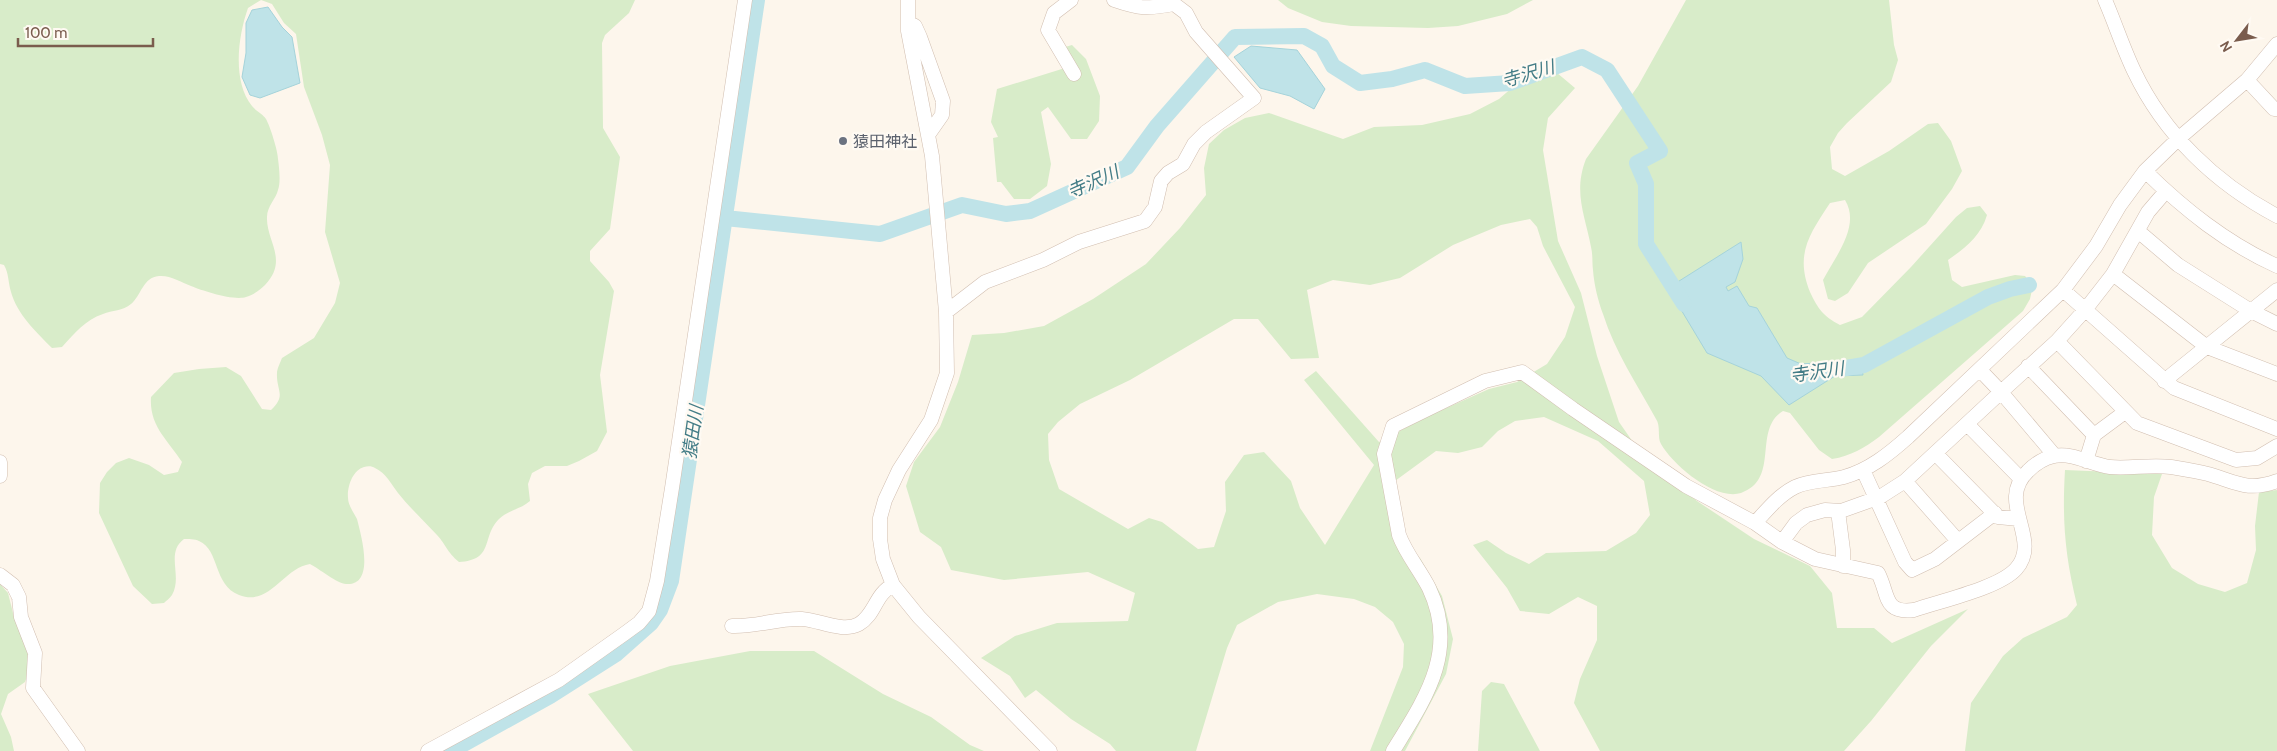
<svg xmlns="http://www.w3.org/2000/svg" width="2277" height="751" font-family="Cabin,'Noto Sans JP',sans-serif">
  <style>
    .green { fill: #d8ecc9; fill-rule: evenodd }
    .water { fill: #bfe3e8; stroke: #a5d3da }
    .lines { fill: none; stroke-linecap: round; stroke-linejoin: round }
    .river { stroke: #bfe3e8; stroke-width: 16 }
    .minor-casing { stroke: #d1beb0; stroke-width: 15 }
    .minor { stroke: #fff; stroke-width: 14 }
    .worship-dot { fill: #6b7280; stroke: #fffaf3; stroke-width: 2 }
    .labels { text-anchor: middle; stroke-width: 4.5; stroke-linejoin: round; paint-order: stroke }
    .worship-label { font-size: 16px; fill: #5b616d; stroke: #fffaf3; text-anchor: start }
    .water-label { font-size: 18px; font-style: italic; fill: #437c86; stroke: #fffaf3 }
  </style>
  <rect width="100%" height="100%" fill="#fdf6ec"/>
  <!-- green -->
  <path class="green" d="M 0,0 L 635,0 L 629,13 L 605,35 L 602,43 L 603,128 L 620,157 L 610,229 L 590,251 L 590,261 L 609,282 L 614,291 L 600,375 L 607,432 L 597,451 L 579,461 L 567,466 L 545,466 L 532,473 L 528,484 L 530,501 C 521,509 509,510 499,519 C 481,537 495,560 459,562 C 446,551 447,546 437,535 C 424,521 410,508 398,493 C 391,484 386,473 375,468 C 372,466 368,466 364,467 C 353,470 347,486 348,498 C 348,505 354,513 357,519 C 361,535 376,586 346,584 C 338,584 318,568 310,564 C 283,568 270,607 239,595 C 213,585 220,550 199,541 C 195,539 188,539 184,539 C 165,553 183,576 172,595 C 170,598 166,601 164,603 L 152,604 L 133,586 L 99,513 L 100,483 L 107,472 L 116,463 L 129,458 L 149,465 L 164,475 L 178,472 L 182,462 C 168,440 149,426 151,397 L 174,373 L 199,369 L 226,367 L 241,376 L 262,409 L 271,410 C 287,395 276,391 277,373 C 277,369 280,363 282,358 L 314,338 L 335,303 L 340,283 L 325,232 L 330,165 L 322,135 L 304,87 L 296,34 L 284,23 L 272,4 L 261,0 L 248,8 C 238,36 232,81 252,106 C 256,111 263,114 266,119 C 270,126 278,151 278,159 C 279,167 281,182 278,190 C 276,199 267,206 267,217 C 266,241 289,260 265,285 C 261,289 252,296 246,297 C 234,301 203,291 191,286 C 181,282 170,275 159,276 C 143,277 141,296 131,304 C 123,311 112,310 103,314 C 85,320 75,333 62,347 L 52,348 C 36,332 17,314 11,292 C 8,282 9,274 4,265 L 0,264 Z
    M 1278,0 L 1533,0 L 1507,14 L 1458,26 L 1428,28 L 1351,26 L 1322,22 L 1288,8 Z
    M 1686,0 L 1889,0 L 1894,45 L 1898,60 L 1891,82 L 1847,123 L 1838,133 L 1830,147 L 1832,169 L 1845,176 L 1889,151 L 1928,124 L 1938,123 L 1951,141 L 1962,171 L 1952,189 L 1926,224 L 1868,263 L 1848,293 L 1835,301 L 1828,299 L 1823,280 C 1835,257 1861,226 1845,200 L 1830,203 C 1809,235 1795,254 1810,292 C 1818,309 1823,316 1840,325 L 1862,317 L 1911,267 L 1956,217 L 1967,208 L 1980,206 L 1987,215 C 1981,236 1965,248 1948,260 L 1952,280 L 1962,287 L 2015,275 L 2025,276 L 2033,285 L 2030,299 L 2023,311 L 1879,437 C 1864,448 1851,456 1832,459 L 1819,450 L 1790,413 L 1783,411 C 1752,430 1781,479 1741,493 C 1715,501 1673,465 1661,444 C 1657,437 1661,426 1656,419 C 1637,384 1615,352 1603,314 C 1598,301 1594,284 1593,270 C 1592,263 1593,255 1591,247 C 1585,215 1573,192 1586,159 L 1638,86 Z
    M 1072,45 L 1086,59 L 1100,96 L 1099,121 L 1087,139 L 1071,139 L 1048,107 L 1041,112 L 1051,164 L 1047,186 L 1030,199 L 1014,199 L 1001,182 L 997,182 L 993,138 L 998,137 L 991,122 L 997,89 L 1065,68 L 1055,50 Z
    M 1550,67 L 1575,88 L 1548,118 L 1543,150 L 1558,241 L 1581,293 L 1597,356 L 1619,422 L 1642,455 L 1697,501 L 1754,539 L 1810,566 L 1832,593 L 1837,628 L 1874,628 L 1892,643 L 1968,609 L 1931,646 L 1871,721 L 1844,751 L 1600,751 L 1574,703 L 1580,679 L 1597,640 L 1597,606 L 1578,597 L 1549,614 L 1520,611 L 1507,588 L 1473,545 L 1487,540 L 1506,553 L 1529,564 L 1546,553 L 1606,551 L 1636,533 L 1650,515 L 1644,481 L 1598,441 L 1544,417 L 1515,421 L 1498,431 L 1482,447 L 1458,453 L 1436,451 L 1384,489 L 1395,542 L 1420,558 L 1442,596 L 1453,639 L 1446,674 L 1405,751 L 1370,751 L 1403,667 L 1404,644 L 1393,622 L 1375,607 L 1354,599 L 1317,594 L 1278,602 L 1237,625 L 1227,648 L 1196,751 L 1116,751 L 1110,744 L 1071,719 L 1036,690 L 1025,698 L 1010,676 L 981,658 L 1015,636 L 1057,623 L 1128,621 L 1135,593 L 1088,572 L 1004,580 L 951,570 L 941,547 L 920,532 L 906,486 L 914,462 L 940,427 L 958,382 L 972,335 L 1004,333 L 1044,326 L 1093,299 L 1146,264 L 1180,228 L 1206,195 L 1204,168 L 1209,144 L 1224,130 L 1245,118 L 1269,113 L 1343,139 L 1374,127 L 1422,125 L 1470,114 L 1499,99 L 1528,74 ZM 1530,219 L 1537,227 L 1543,246 L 1575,307 L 1565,337 L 1547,364 L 1517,382 L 1489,389 L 1424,418 L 1379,442 L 1316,371 L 1304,380 L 1374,465 L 1325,545 L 1300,508 L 1291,481 L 1264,452 L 1244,455 L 1225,482 L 1226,511 L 1214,547 L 1198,549 L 1162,522 L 1149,518 L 1128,529 L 1059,489 L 1049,460 L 1048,434 L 1058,422 L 1080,404 L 1130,380 L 1234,319 L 1258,319 L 1291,359 L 1319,358 L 1307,290 L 1333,280 L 1370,285 L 1400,278 L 1453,245 L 1501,225 Z
    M 2065,470 L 2162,474 L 2154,497 L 2152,535 L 2172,568 L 2198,584 L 2225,592 L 2247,583 L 2256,550 L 2255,526 L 2259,492 L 2277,490 L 2277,751 L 1965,751 L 1971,703 L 2003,656 L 2023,638 L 2067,617 L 2077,605 C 2065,556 2062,521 2065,470 Z
    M 0,584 L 8,593 L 14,617 L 28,650 L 29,671 L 25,682 L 8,694 L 1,714 L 11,737 L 14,751 L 0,751 Z
    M 750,651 L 814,651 L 883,694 L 931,717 L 970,745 L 984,751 L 633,751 L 588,694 L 670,666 Z
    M 1491,682 L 1504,684 L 1540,751 L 1478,751 L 1482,691 Z"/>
  <!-- water -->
  <path class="water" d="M 268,7 L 282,27 L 292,37 L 300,83 L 260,98 L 250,95 L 242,77 L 246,53 L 246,23 L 252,10 Z
    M 1251,46 L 1297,50 L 1325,89 L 1314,109 L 1290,96 L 1260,88 L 1234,57 Z
    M 1741,242 L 1743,259 L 1735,282 L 1726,287 L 1728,291 L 1737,286 L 1749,306 L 1757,308 L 1787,358 L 1801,364 L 1861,360 L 1863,375 L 1835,376 L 1789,405 L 1761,376 L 1707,353 L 1668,288 Z"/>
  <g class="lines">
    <!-- river -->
    <path class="river" d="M 725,218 L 880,234 L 962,205 L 1006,214 L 1030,211 L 1127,167 L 1157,126 L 1235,37 L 1304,36 L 1322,46 L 1333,66 L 1360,83 L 1392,79 L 1425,70 L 1465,86 L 1510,83 L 1582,57 L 1607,70 L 1660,151 L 1637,163 L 1646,184 L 1646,244 L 1684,304
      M 1840,369 L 1864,365 L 1988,297 L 2010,289 L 2029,285
      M 451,751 L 550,696 L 616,654 L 651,623 L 660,610 L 671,581 L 757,0"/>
    <!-- minor casing -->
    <g class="minor-casing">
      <path id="minor" d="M 908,0 L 908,31 L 932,156 L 946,312 L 947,373 L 931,420 L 899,470 L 885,500 L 880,518 L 880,539 L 883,559 L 893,585 L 919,617 L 1050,751
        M 1071,0 L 1054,13 L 1048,30 L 1074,74
        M 2105,0 C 2115,23 2123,48 2134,71 C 2164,134 2215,183 2277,216
        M 908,22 L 915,26 L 920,37 L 943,101 L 942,115 L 928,135
        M 2247,80 L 2274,109 L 2277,109
        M 2145,171 C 2184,209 2226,243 2277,266
        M 2138,231 L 2178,265 L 2251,311 L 2277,324
        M 2113,274 L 2207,347 L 2277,374
        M 2063,290 L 2174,388 L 2277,429
        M 946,312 L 985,282 L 1043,260 L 1079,242 L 1145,221 L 1155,207 L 1161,181 L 1168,173 L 1183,164 L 1194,144 L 1206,132 L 1254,98 L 1196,32 L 1186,13 L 1174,4 C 1147,9 1140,9 1114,0
        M 2057,341 L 2137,423 L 2236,460 L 2257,458 L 2277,446
        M 2028,366 L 2094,435 L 2125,412
        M 1980,370 L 2001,392 L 2057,341 L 2085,310 L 2113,274 L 2148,212 L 2166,191
        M 2164,381 L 2277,290
        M 1968,425 L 2020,478
        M 1935,453 L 1998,517 L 2019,519
        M 2086,461 L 2094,435
        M 0,462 L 0,476
        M 1863,470 L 1905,562 L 1912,570 L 1935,559 L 1995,513
        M 1905,481 L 1958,541
        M 1838,511 L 1843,550 L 1843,566
        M 1755,523 C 1767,510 1779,495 1795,487 C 1809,480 1829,481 1844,477 C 1869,470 1889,454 1908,437 L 2063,290 L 2096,246 L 2120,205 L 2145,171 L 2178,139 L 2247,80 L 2277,44
        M 1782,542 L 1796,523 L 1807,515 L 1825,510 L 1841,511 L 1880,497 L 1905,481 L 2001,392 L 2055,456
        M 0,575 L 13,585 L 19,597 L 21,617 L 35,653 L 33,688 L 78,751
        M 732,626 C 756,627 778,618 802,619 C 819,620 843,633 859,624 C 875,615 875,594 893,585
        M 428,751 L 559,680 L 624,634 L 639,623 L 649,611 L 657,581 L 672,488 L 745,0
        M 1393,751 C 1425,699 1459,651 1429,588 C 1420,570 1406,554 1399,535 L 1384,454 L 1393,426 L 1485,381 L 1522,372 L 1573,409 L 1686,486 L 1755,523 L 1782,542 L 1815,559 L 1878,573 C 1889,594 1883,614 1914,610 C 1940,601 1999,588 2016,569 C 2043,539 1995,502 2028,471 C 2035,464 2045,458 2054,456 C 2073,452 2092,465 2110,467 C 2130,469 2151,464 2171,467 C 2183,469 2196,471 2208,474 C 2236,482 2247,492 2277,481"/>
    </g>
    <!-- minor -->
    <use href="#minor" class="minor"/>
  </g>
  <!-- markers -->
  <circle class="worship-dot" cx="843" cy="141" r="5"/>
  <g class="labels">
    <!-- worship labels -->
    <g class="worship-label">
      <text x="853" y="147">猿田神社</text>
    </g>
    <!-- water labels -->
    <g class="water-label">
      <text transform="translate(1528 74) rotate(-16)" y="6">寺沢川</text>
      <text transform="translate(1093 182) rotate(-24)" y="6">寺沢川</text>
      <text transform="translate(1817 372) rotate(-8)" y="6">寺沢川</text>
      <text transform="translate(693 432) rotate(-82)" y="6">猿田川</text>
    </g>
  </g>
  <!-- north arrow -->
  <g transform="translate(2237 40) rotate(239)" stroke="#fffaf3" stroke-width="4" paint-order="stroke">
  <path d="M0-4L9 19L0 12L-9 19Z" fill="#7a5c4d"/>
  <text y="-8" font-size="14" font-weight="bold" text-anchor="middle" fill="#7a5c4d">N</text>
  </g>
  <!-- scale -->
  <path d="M18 38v8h135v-8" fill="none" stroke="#7a5c4d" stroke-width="2.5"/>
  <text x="25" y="38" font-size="15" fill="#7a5c4d" stroke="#fffaf3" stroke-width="4" paint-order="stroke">100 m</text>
</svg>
